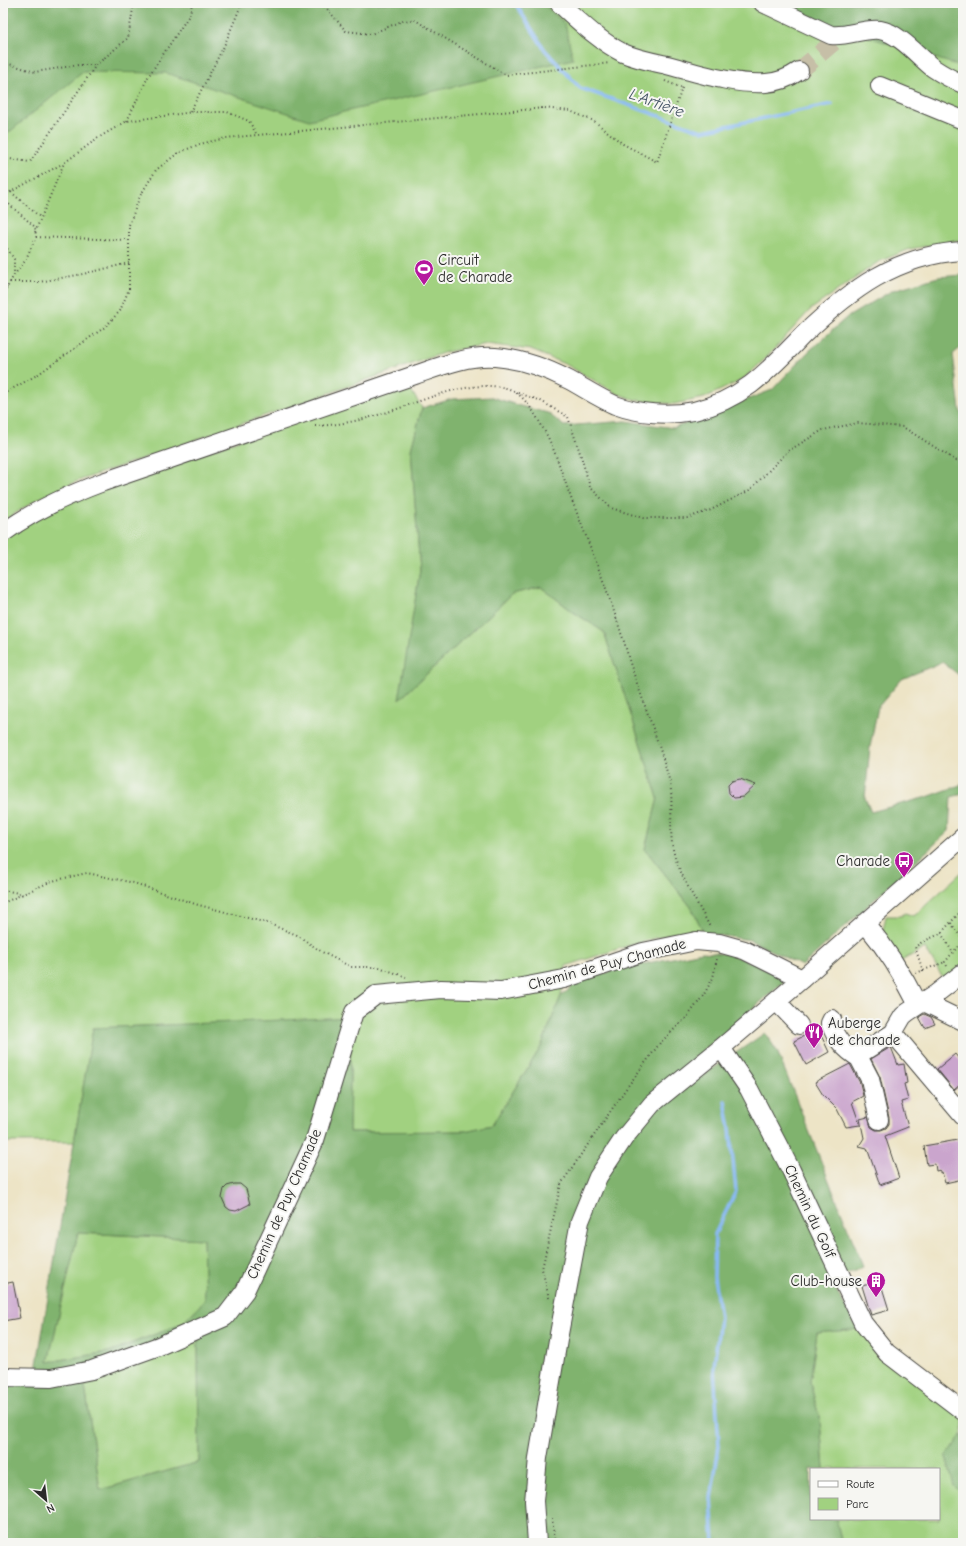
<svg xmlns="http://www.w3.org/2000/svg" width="966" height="1546" font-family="'Comic Neue',sans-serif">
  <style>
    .green { fill: #a1d180; stroke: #667e56 }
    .forest { fill: #80b36e; stroke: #566f4c; fill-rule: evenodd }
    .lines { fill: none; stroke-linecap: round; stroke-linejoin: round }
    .stream { stroke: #88b9f4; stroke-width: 3.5 }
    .building { fill: #caa5cd }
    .minor-tunnel { stroke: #c6bfa7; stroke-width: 18; stroke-dasharray: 18 9; stroke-linecap: butt }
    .minor-casing { stroke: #484742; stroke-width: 20 }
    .path { stroke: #484742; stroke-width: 2; stroke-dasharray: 1 3; stroke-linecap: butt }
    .minor { stroke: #fff; stroke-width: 18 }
    .labels { text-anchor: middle; stroke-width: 4; stroke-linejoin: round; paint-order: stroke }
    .poi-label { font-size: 15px; fill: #2b2b2b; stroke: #f6f6f2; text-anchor: start }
    .street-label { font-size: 15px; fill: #2b2b2b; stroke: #f6f6f2 }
    .water-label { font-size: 16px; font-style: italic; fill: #475667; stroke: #f6f6f2 }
  </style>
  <rect width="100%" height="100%" fill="#f6f6f2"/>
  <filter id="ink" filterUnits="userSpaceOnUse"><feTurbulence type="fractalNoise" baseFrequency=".025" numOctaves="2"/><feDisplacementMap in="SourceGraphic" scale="8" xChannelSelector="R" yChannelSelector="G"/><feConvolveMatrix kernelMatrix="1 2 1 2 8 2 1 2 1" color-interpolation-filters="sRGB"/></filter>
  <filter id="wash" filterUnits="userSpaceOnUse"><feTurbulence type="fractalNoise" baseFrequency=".012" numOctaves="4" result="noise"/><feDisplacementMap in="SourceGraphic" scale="16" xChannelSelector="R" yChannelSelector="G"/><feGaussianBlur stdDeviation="0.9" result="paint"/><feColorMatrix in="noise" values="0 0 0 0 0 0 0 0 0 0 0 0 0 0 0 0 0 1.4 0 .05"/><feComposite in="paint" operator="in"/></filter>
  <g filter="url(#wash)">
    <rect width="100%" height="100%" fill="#ede4c6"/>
    <!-- green -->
    <path class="green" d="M 3,3 L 963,3 L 963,241 L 955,241 L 910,249 L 878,262 L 810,310 L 765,359 L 742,380 L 704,398 L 674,404 L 636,400 L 618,394 L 567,365 L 531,350 L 487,344 L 446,352 L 75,482 L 38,499 L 3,521 Z
      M 404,379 L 422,408 L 411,450 L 420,570 L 400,699 L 512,594 L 541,587 L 572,611 L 604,632 L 658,798 L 645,849 L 691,907 L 704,933 L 674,933 L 624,947 L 566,966 L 561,996 L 541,1047 L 492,1125 L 465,1131 L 349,1132 L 351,1018 L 93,1028 L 74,1142 L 3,1142 L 3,532 L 24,519 Z
      M 963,871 L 963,966 L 944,980 L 925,948 L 901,961 L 882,935 L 886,916 L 901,916 L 905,913 L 914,916 Z
      M 78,1233 L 203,1239 L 205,1300 L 182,1324 L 109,1352 L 48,1362 Z
      M 858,1329 L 963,1411 L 963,1543 L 842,1543 L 836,1519 L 939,1519 L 939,1469 L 824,1469 L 820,1421 L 810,1382 L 817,1333 Z
      M 198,1340 L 199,1462 L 100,1490 L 85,1386 Z"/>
    <!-- forest -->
    <path class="forest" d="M 3,3 L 542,3 L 565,24 L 573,59 L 309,120 L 166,73 L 83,72 L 7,134 L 3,134 Z
      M 782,3 L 963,3 L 963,67 L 825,23 Z
      M 963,275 L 963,346 L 953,354 L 960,410 L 963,417 L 963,678 L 942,662 L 902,679 L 878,707 L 870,747 L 865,798 L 871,812 L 927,797 L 963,784 L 963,794 L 951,797 L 949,831 L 802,966 L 750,940 L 704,933 L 691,907 L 645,849 L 658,798 L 604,632 L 572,611 L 541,587 L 512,594 L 399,700 L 420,570 L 411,450 L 422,408 L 452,399 L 492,397 L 520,406 L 548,413 L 564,426 L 626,421 L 674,428 L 772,390 L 808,352 L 846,318 L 893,290 L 938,277 Z
      M 702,952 L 729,954 L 758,965 L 785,981 L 674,1076 L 686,1087 L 765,1033 L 777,1051 L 863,1266 L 831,1281 L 858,1329 L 817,1333 L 810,1382 L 820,1421 L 824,1469 L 811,1469 L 811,1519 L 836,1519 L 842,1543 L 3,1543 L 3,1375 L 36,1370 L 93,1028 L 351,1017 L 349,1132 L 465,1131 L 492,1125 L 541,1047 L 561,996 L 578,982 L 618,969 ZM 78,1233 L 203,1239 L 205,1300 L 182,1324 L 109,1352 L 48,1362 ZM 198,1340 L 199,1462 L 100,1490 L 85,1386 Z
      M 962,1434 L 963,1435 L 963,1494 L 954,1486 L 946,1457 Z"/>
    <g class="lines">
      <!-- stream -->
      <path class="stream" d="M 515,3 L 545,50 L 580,88 L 702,131 L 832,104
        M 714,1543 L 711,1498 L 719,1446 L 714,1367 L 720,1317 L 714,1277 L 715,1234 L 736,1191 L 730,1129 L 725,1101"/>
    </g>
    <g id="blocks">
      <!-- building -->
      <path class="building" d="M 740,779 L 756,785 L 743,797 L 734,798 L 729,793 L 728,785 L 732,781 Z
        M 924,1014 L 931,1017 L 935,1024 L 925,1028 L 919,1017 Z
        M 818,1029 L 829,1052 L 806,1065 L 794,1041 Z
        M 891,1047 L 898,1065 L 904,1064 L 907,1083 L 904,1084 L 908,1100 L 901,1102 L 908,1127 L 885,1136 L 899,1178 L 880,1185 L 867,1148 L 859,1146 L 864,1138 L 860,1119 L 868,1117 L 871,1127 L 876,1130 L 881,1130 L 886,1128 L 889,1124 L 889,1118 L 880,1077 L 871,1059 Z
        M 955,1054 L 963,1064 L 963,1082 L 954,1090 L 937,1069 Z
        M 850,1064 L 860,1083 L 863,1096 L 852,1102 L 860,1125 L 846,1127 L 837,1109 L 823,1095 L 815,1082 Z
        M 963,1139 L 963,1179 L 945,1183 L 942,1172 L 940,1173 L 940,1170 L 936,1171 L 935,1164 L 927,1165 L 924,1146 Z
        M 234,1184 L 240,1184 L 246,1189 L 250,1204 L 236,1211 L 230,1210 L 226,1207 L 222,1198 L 224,1189 L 227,1186 Z
        M 880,1281 L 889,1310 L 871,1315 L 862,1286 Z
        M 13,1282 L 20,1318 L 3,1321 L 3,1284 Z"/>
    </g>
  </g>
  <g filter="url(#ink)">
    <use href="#blocks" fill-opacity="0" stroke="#484742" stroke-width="1"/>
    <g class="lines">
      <!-- minor-tunnel -->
      <path class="minor-tunnel" d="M 799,71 L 841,36"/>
      <!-- minor casing -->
      <g class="minor-casing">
        <path id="minor" d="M 559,3 C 579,21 599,41 623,53 C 637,59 653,62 667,65 C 698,73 734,85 766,83 C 779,82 789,78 799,71
          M 763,3 L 831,35 C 848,37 863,28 880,30 C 899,33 918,56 933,68 C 942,74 953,80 963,84
          M 880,86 L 963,120
          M 3,533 C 34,510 68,495 103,482 L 415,375 C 441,366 468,355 495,357 C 521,359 546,368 569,380 C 584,388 599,398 615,405 C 639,414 668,416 694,411 C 744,399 769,370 803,335 C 850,290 896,255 963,251
          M 865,923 C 886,948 903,975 918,1005
          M 963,973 L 937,993 L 908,1012 L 903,1016 L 893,1033 L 963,1116
          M 776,1001 L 799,1025
          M 924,1002 L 963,1021
          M 832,1019 L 830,1023 C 836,1039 844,1049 859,1058
          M 721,1048 L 749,1089 L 791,1170 L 863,1323 L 887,1353 L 963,1411
          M 879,1120 L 870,1079 L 859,1058 L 863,1052 L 893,1033
          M 3,1377 L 51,1378 L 92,1370 L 159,1346 L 225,1317 L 245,1291 L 315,1140 L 354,1012 L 376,995 L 441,989 L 501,991 L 564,979 L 643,952 L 696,941 L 719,943 L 744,950 L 802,979
          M 537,1543 L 534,1501 L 538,1458 L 559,1334 L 580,1221 L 598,1177 L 624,1138 L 652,1104 L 721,1048 L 802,979 L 963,837"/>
      </g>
      <!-- path -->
      <path class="path" d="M 322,3 L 346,31 L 371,34 L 402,21 L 415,20 L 506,75 L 610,63
        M 3,62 L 35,72 L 78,65 L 95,65
        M 665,81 L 682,88
        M 190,112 L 224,46 L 242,3
        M 127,121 L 148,77 L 190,14 L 192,3
        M 3,158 L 30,162 L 96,65 L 128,38 L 134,3
        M 11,192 L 41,218
        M 3,196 L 62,164
        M 3,199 L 35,227 L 36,237 L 25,261 L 14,275
        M 35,232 L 64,163 L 98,138 L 127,121 L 193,112 L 227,112 L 249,121 L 257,135
        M 36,237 L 129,240
        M 3,242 L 14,259 L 14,275 L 3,295
        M 10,282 L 39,282 L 83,274 L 129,263
        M 3,285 L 7,288
        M 518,393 L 539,400 L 568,417 L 580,453 L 590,487 L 611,508 L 643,518 L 687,518 L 711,510 L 750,490 L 788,451 L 823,430 L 858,423 L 903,427 L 963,465
        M 3,394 L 37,375 L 105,327 L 120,311 L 129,289 L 129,225 L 140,196 L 156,170 L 178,153 L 200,144 L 226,138 L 544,108 L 570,111 L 594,121 L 623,144 L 657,162 L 683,85
        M 315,426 C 338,425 359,421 381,414 C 420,403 464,379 506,388 C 523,392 535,414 543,428 C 557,452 564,482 575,508 C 591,549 608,591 621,633 C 625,643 627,653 630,663 C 643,702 658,739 669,779 C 675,801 667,833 675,857 C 683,881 698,904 710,927
        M 3,890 L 23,894
        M 3,903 L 52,881 L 87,873 L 134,883 L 195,904 L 267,923 L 297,935 L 322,952 L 351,967 L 379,967 L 406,977
        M 951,923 L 963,940
        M 941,933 L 953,953
        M 947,966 L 945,962 L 955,950 L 963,943
        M 923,971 L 915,947 L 922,942 L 940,934 L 963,909
        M 916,973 L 945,962
        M 549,1298 L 542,1269 L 561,1184 L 625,1090 L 660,1043 L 688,1016 L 703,996 L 713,978 L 717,958
        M 552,1518 L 555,1543"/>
      <!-- minor -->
      <use href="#minor" class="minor"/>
    </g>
  </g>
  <!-- icons -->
  <defs>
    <g id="stadium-pin" transform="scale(1)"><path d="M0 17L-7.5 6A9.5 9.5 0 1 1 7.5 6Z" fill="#b5179e" stroke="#f6f6f2"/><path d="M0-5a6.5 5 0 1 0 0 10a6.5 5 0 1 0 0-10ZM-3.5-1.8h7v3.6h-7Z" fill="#fff"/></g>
    <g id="bus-pin" transform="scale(1)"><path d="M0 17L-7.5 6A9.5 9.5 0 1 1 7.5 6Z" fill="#b5179e" stroke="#f6f6f2"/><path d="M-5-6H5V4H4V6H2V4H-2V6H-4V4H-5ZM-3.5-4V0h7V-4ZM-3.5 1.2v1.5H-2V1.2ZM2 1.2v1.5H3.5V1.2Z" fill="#fff"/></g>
    <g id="restaurant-pin" transform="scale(1)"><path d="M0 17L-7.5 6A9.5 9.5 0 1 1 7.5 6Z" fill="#b5179e" stroke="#f6f6f2"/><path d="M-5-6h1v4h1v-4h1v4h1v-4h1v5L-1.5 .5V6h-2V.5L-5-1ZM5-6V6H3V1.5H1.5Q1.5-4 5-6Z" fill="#fff"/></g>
    <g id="building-pin" transform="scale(1)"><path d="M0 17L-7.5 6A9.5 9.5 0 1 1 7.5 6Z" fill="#b5179e" stroke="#f6f6f2"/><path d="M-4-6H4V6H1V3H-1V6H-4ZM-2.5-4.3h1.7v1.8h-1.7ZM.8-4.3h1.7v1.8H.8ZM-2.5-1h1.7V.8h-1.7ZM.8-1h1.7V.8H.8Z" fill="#fff"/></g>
  </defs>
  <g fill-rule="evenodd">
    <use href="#stadium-pin" x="424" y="269"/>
    <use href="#bus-pin" x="904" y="861"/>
    <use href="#restaurant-pin" x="814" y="1032"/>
    <use href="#building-pin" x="876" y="1281"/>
  </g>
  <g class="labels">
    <!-- poi labels -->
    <g class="poi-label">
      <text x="438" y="265">Circuit<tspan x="438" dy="17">de Charade</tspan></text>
      <text x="890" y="866" text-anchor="end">Charade</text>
      <text x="828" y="1028">Auberge<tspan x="828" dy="17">de charade</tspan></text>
      <text x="862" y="1286" text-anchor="end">Club-house</text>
    </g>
    <!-- street labels -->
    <g class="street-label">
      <text transform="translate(607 964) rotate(-15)" y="5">Chemin de Puy Chamade</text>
      <text transform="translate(284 1204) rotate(-66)" y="5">Chemin de Puy Chamade</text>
      <text transform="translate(810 1211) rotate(65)" y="5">Chemin du Golf</text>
    </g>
    <!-- water labels -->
    <g class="water-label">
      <text transform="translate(657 102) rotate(20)" y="6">L'Artière</text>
    </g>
  </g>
  <!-- margin -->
  <rect width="966" height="1546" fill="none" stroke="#f6f6f2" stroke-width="16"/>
  <!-- legend -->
  <rect x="810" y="1468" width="130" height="52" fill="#f6f6f2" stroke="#a5a5a2"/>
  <rect x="818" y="1481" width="20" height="6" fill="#ffffff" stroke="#a5a5a2"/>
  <text x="846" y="1488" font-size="12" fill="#2b2b2b">Route</text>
  <rect x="818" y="1498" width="20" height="12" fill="#a1d180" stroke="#a5a5a2"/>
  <text x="846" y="1508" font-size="12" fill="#2b2b2b">Parc</text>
  <!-- north arrow -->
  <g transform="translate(46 1500) rotate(152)" stroke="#f6f6f2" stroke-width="3" paint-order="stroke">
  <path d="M0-3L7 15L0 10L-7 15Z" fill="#2b2b2b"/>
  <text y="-6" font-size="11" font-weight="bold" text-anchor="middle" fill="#2b2b2b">N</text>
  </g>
</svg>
